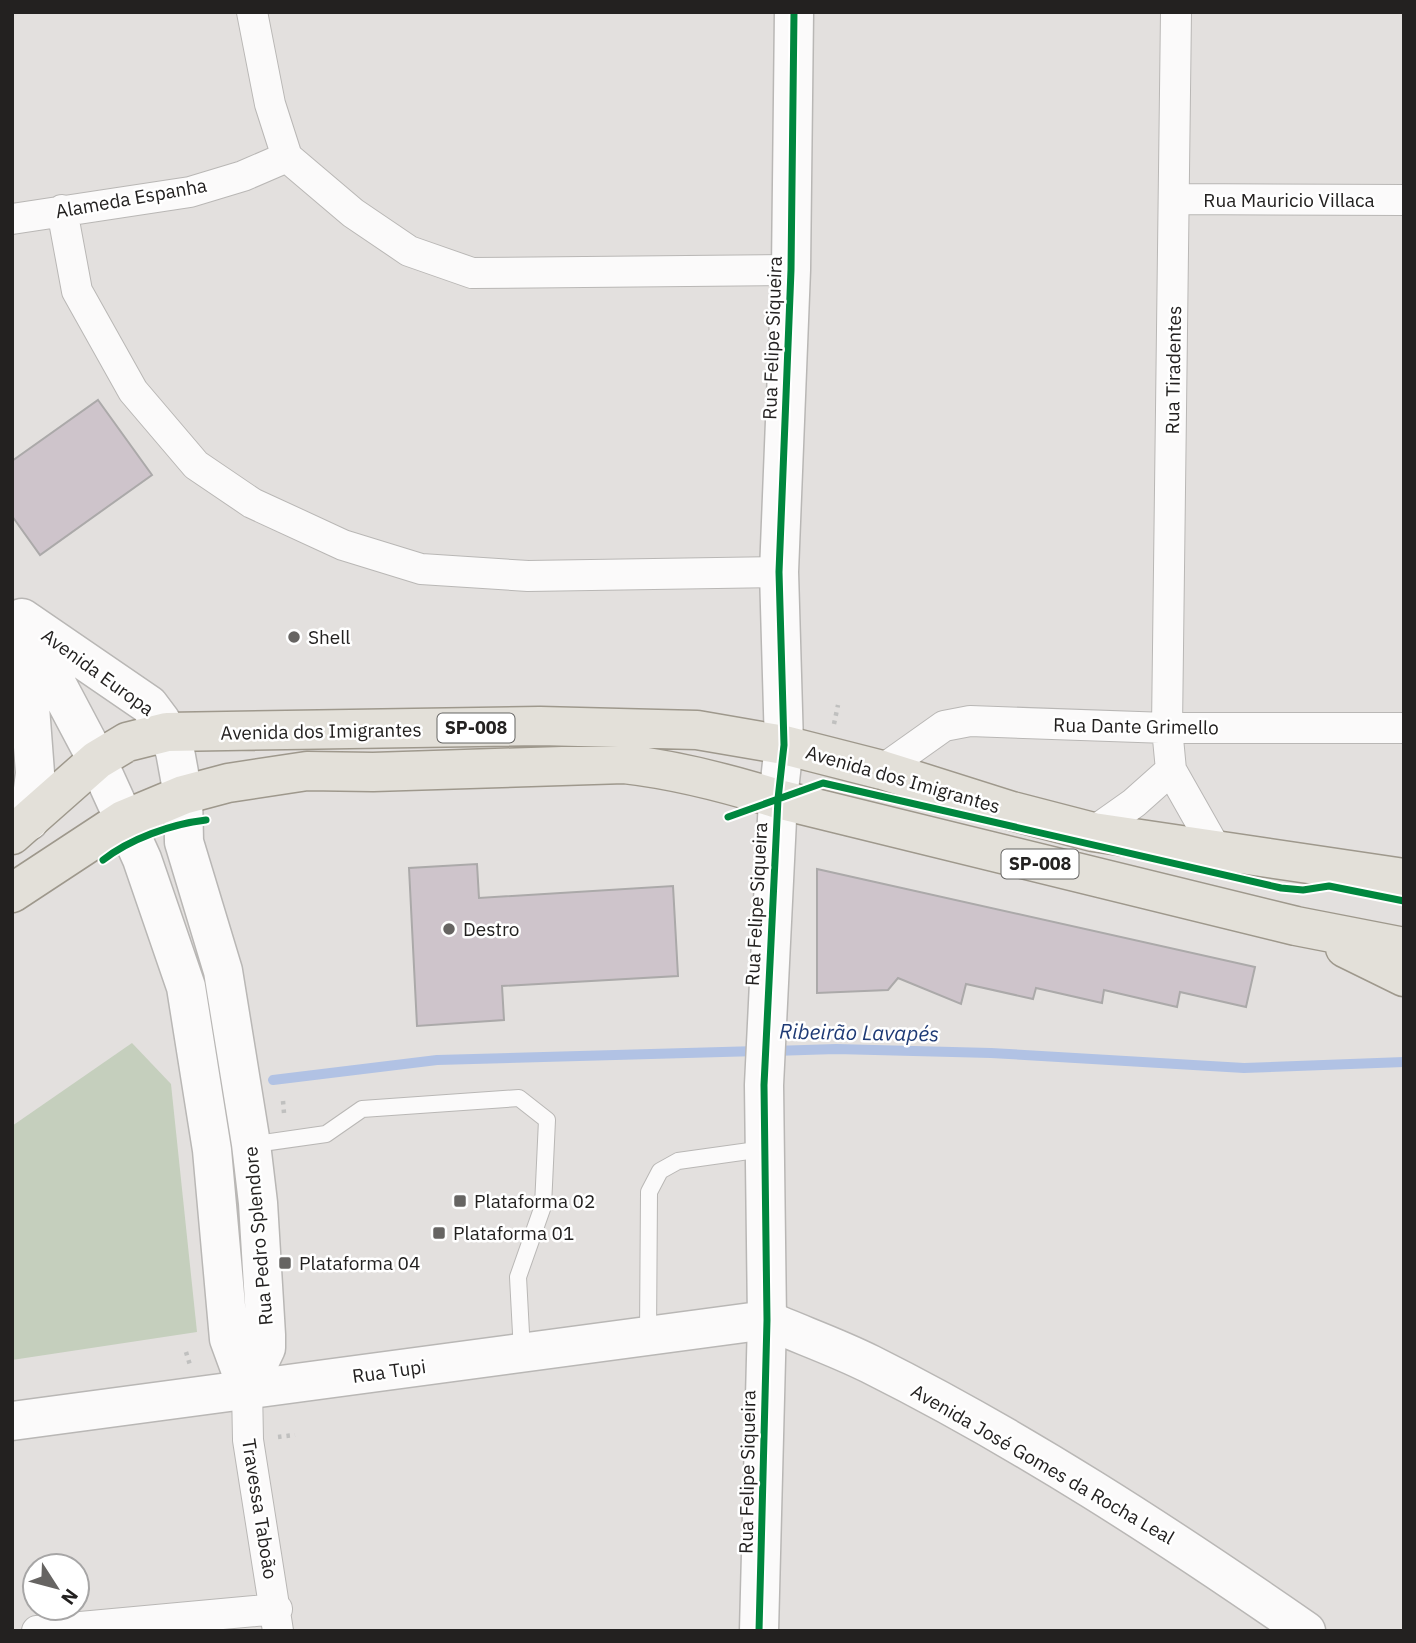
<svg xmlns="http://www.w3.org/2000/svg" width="1416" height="1643" font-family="'IBM Plex Sans',sans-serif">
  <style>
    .green { fill: #c5cfbd }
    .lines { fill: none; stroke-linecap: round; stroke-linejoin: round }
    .stream { stroke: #b1c2e4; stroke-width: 10 }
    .building { fill: #cec4cb; stroke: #aba9a9; stroke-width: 2 }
    .service-casing { stroke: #b9b7b5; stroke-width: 18 }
    .minor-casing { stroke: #b9b7b5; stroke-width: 32 }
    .tertiary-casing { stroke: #b9b7b5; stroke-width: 41 }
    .secondary-casing { stroke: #b9b7b5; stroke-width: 41 }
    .primary-casing { stroke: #9e988c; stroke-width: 41 }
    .path { stroke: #c0c0bf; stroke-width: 4.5; stroke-dasharray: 3.5 5; stroke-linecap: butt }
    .service { stroke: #fbfafa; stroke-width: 16 }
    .minor { stroke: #fbfafa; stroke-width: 30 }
    .tertiary { stroke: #fbfafa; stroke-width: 38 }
    .secondary { stroke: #fbfafa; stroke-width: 38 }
    .primary { stroke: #e3e0d9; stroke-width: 38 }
    .cycleway-casing { stroke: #fff; stroke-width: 11 }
    .cycleway { stroke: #00873e; stroke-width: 7 }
    .poi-dot { fill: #666462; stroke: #fff; stroke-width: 2.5 }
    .labels { text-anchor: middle; stroke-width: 5; stroke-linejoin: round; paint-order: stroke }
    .shield { fill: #fff; stroke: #656463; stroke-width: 2 }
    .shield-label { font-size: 18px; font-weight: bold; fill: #232120 }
    .street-label { font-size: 19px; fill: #232120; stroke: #fff }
    .poi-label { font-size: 19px; fill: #232120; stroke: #fff; text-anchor: start }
    .water-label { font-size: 21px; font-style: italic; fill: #1e3a75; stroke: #fff }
  </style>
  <rect width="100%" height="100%" fill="#e3e0de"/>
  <!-- green -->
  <path class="green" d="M 132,1043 L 171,1084 L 197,1332 L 12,1360 L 12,1126 Z"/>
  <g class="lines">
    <!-- stream -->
    <path class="stream" d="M 773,1051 L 836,1049 L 991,1053 L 1244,1068 L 1404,1062
      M 273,1080 L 437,1060 L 758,1051"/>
  </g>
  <!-- building -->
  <path class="building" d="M 98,400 L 152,475 L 40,555 L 12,516 L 12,461 Z
    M 477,864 L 479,898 L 673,886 L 678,976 L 502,986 L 504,1020 L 417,1026 L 409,868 Z
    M 817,869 L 1255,967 L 1246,1007 L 1180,992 L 1177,1007 L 1104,990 L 1102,1003 L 1036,988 L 1033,999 L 966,984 L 961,1004 L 898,978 L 888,990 L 817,993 Z"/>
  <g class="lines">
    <!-- service casing -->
    <g class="service-casing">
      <path id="service" d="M 249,1145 L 326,1134 L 362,1109 L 519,1098 L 547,1120 L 543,1206 L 518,1277 L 522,1352
        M 648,1336 L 649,1192 L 660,1171 L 678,1161 L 764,1149"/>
    </g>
    <!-- minor casing -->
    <g class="minor-casing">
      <path id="minor" d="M 252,12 L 270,104 L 287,157
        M 1176,12 L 1167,728 L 1171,770 L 1218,853
        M 287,157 L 353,213 L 409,251 L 472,273 L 791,270
        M 1175,199 L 1404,200
        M 62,210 L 77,291 L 133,391 L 196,465 L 252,503 L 343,545 L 421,569 L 528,576 L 779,572
        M 12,219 L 190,192 L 243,176 L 287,157
        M 882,770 L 944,726 L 970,721 L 1167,728 L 1404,728
        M 1093,832 L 1134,803 L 1171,770
        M 247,1388 L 248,1440 L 278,1631
        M 37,1631 L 277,1609"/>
    </g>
    <!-- tertiary casing -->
    <g class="tertiary-casing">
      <path id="tertiary" d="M 22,618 L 149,705 L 161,721 L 175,751 L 183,795 L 184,842 L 223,971 L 251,1144 L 258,1203 L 266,1335 L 266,1348 L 247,1388
        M 24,622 L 97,760 L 142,859 L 186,987 L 212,1150 L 229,1339 L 247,1388
        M 25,641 L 35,773 L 29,821
        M 759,1631 L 767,1320 L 764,1085 L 778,799 L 784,745 L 779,572 L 791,270 L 794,12"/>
    </g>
    <!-- secondary casing -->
    <g class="secondary-casing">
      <path id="secondary" d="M 12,1421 L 767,1320 C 801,1335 836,1347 870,1364 C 1022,1440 1166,1534 1306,1631"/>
    </g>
    <!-- primary casing -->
    <g class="primary-casing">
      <path id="primary" d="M 12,835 L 97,760 L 127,742 L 167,732 L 540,726 L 697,730 L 784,745 L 882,770 L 1012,811 L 1093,832 L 1404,878
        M 12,893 L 123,820 L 183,795 L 228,783 L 307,771 L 373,772 L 624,764 C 677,770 727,783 778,799 L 1296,926 L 1404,947
        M 1345,948 L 1404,977"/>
    </g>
    <!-- path -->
    <path class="path" d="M 834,724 L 838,705
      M 283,1101 L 284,1113
      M 186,1352 L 190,1365
      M 278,1437 L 295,1435"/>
    <!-- service -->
    <use href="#service" class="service"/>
    <!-- minor -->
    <use href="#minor" class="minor"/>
    <!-- tertiary -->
    <use href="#tertiary" class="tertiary"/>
    <!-- secondary -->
    <use href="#secondary" class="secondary"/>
    <!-- primary -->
    <use href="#primary" class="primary"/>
    <!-- cycleway casing -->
    <g class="cycleway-casing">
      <path id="cycleway" d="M 728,817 L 823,783 L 1281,888 L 1303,890 L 1329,886 L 1404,901
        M 103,860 C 130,839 171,824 206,820
        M 759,1631 L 767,1320 L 764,1085 L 778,799 L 784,745 L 779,572 L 791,270 L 794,12"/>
    </g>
    <!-- cycleway -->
    <use href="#cycleway" class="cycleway"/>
  </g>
  <!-- markers -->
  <g class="poi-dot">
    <circle cx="294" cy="637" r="7"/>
    <circle cx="449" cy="929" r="7"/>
    <rect x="453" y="1194" width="14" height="14" rx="3.5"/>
    <rect x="432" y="1226" width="14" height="14" rx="3.5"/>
    <rect x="278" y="1256" width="14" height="14" rx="3.5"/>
  </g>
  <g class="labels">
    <!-- shield labels -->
    <g class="shield">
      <rect x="437.5" y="713.5" width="77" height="29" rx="5"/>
      <rect x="1001.5" y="849.5" width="77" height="29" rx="5"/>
    </g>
    <g class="shield-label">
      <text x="476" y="734">SP-008</text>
      <text x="1040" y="870">SP-008</text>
    </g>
    <!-- street labels -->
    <g class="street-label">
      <text transform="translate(131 198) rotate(-10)" y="7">Alameda Espanha</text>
      <text x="1289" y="207">Rua Mauricio Villaca</text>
      <text transform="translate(772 338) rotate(-88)" y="7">Rua Felipe Siqueira</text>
      <text transform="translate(1173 370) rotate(-89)" y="7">Rua Tiradentes</text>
      <text transform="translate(98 672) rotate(36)" y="7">Avenida Europa</text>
      <text transform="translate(1136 726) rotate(1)" y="7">Rua Dante Grimello</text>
      <text transform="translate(321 731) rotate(-1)" y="7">Avenida dos Imigrantes</text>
      <text transform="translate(903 779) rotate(16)" y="7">Avenida dos Imigrantes</text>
      <text transform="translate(756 904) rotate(-87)" y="7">Rua Felipe Siqueira</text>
      <text transform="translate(258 1236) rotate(-95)" y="7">Rua Pedro Splendore</text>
      <text transform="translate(389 1371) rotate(-8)" y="7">Rua Tupi</text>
      <text transform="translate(1043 1464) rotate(30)" y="7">Avenida José Gomes da Rocha Leal</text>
      <text transform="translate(747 1472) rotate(-89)" y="7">Rua Felipe Siqueira</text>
      <text transform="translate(260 1509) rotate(81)" y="7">Travessa Taboão</text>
    </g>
    <!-- poi labels -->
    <g class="poi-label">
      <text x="308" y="644">Shell</text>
      <text x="463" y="936">Destro</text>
      <text x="474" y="1208">Plataforma 02</text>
      <text x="453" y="1240">Plataforma 01</text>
      <text x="299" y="1270">Plataforma 04</text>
    </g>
    <!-- water labels -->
    <g class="water-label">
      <text transform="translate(859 1033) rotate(1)" y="7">Ribeirão Lavapés</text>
    </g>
  </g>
  <!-- border -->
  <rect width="1416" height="1643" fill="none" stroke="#232120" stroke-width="28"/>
  <!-- north arrow -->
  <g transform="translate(56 1587) rotate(126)"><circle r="33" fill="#ffffff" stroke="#a7a6a6" stroke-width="2"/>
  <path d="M0-5L12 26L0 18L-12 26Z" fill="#666462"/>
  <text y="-10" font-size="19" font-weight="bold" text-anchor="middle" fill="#232120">N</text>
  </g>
</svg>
